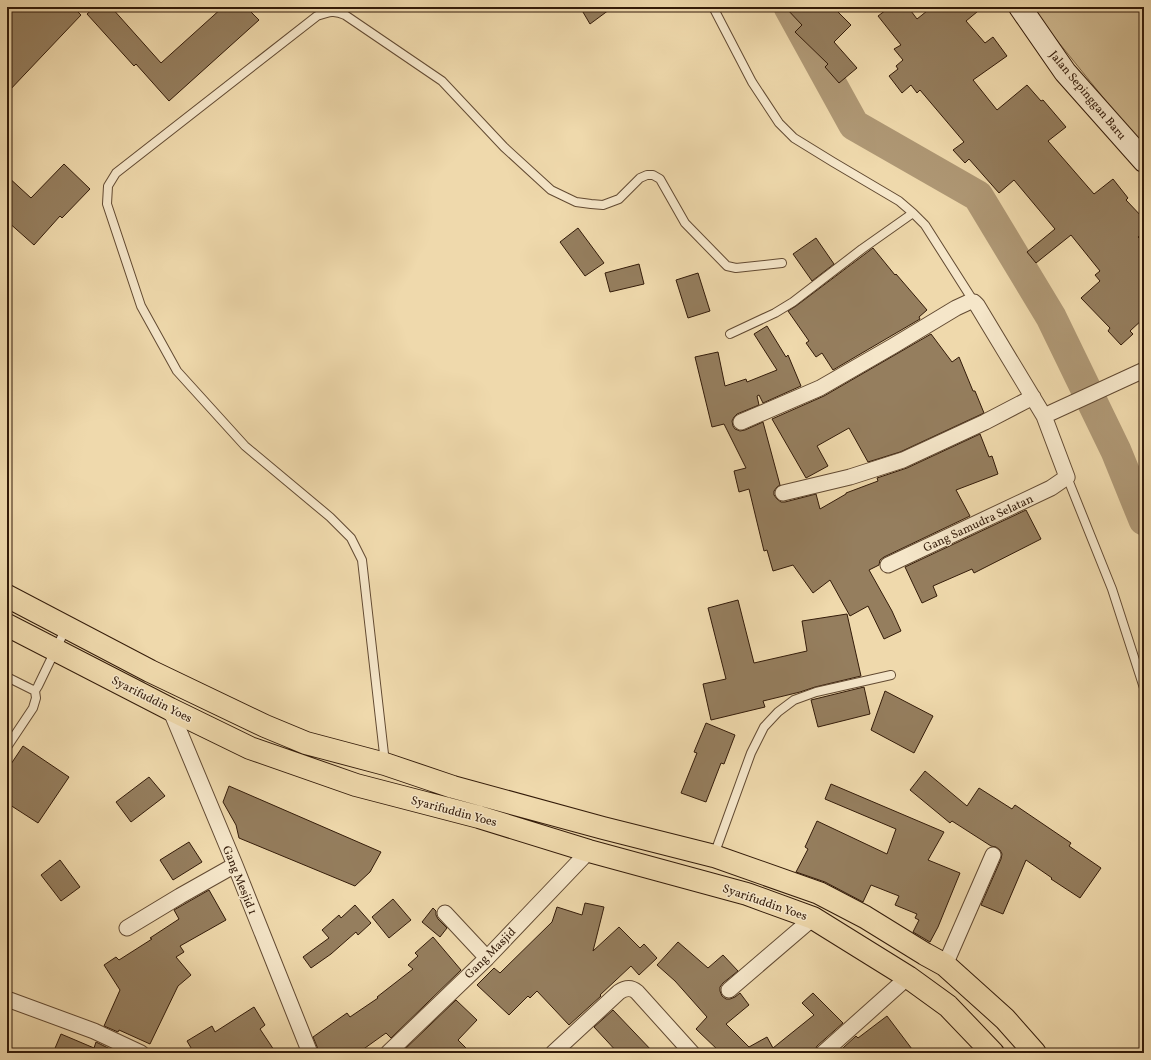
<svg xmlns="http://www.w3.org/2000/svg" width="1151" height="1060" font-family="Vollkorn,serif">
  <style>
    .green { fill: #cfb990; stroke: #816a4c }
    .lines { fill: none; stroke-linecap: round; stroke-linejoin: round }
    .river { stroke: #af9875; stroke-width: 31 }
    .building { fill: #957e5e; stroke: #331b09 }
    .lane-casing { stroke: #624a32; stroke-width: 10 }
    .street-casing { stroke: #624a32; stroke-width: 17 }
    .secondary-casing { stroke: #331b09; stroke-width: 24 }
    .highway-casing { stroke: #331b09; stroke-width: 24 }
    .lane { stroke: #f5e6c9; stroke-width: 8 }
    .street { stroke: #f5e6c9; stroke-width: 15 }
    .secondary { stroke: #f5e6c9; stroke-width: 22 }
    .highway { stroke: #efd9ac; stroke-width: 22 }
    .labels { text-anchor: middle; stroke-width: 3; stroke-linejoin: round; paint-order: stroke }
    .street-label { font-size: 12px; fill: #331b09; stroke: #f5e6c9 }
  </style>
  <rect width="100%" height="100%" fill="#efd9ac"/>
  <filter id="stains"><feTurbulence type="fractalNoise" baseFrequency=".005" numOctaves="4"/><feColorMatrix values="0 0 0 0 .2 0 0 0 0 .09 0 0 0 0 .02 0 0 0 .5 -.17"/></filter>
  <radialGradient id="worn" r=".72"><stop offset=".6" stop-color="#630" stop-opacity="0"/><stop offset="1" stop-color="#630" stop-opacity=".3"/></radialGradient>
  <!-- green -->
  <path class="green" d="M 1030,7 L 1144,7 L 1144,148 Z"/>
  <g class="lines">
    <!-- river -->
    <path class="river" d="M 789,7 L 854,125 L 978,196 L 1051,317 L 1116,451 L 1144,520"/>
  </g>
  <!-- building -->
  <path class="building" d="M 14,7 L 73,7 L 81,15 L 7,93 L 7,14 Z
    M 95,7 L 111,7 L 161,63 L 223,7 L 246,7 L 259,20 L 169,101 L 136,64 L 134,66 L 87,14 Z
    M 580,7 L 613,7 L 590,24 Z
    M 785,7 L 833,7 L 851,25 L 834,42 L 857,68 L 839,83 L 825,67 L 828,64 L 795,32 L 802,25 Z
    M 890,7 L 908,7 L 917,19 L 932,7 L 983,7 L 966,21 L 985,43 L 993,37 L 1007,56 L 973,80 L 997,110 L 1027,85 L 1041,101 L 1043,100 L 1066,127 L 1048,141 L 1094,194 L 1113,179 L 1128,198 L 1126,200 L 1144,219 L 1144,232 L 1138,237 L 1144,243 L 1144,318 L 1130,331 L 1133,334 L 1121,345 L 1108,331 L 1110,328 L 1081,298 L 1100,281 L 1095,275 L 1100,271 L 1071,235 L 1036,263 L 1027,252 L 1055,229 L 1014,180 L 999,193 L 969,159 L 965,163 L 953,150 L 964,142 L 920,90 L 917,93 L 911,85 L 902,93 L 889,76 L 898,69 L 896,66 L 903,60 L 894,49 L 901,45 L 878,16 Z
    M 64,164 L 90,189 L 62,218 L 60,216 L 34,245 L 7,221 L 7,176 L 31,198 Z
    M 578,228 L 604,263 L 585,276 L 560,242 Z
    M 816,238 L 834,264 L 812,281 L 793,254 Z
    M 873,248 L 895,275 L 896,274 L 927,310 L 919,317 L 920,319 L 833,370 L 822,353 L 816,357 L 806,343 L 809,341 L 788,311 L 796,306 Z
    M 639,264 L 644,284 L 610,292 L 605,273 Z
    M 698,273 L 710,311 L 688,318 L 676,280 Z
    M 767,326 L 786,357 L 788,355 L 801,386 L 763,403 L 759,395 L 757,396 L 759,405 L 737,414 L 734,417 L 732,421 L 733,426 L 735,429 L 740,431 L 745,430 L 763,422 L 780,485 L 777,487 L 774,491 L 774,495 L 777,499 L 781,502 L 785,502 L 816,494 L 820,509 L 846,494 L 846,493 L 878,481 L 877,478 L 907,468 L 980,434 L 989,457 L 992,456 L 998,474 L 956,490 L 970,516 L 884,557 L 880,560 L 879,565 L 869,570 L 892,611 L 901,631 L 884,639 L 868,606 L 850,616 L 830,580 L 813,593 L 793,565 L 773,571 L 767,550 L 764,551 L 749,489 L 739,492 L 734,471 L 746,468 L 724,424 L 712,427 L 695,357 L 718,352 L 725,386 L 746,379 L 747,382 L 777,370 L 754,334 Z
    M 931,334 L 952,362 L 959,357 L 973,391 L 975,391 L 984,413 L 900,452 L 868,462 L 849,428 L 817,446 L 828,466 L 806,478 L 772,419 L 824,396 Z
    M 1026,510 L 1041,539 L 974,573 L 972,569 L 933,586 L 937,596 L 922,603 L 905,567 Z
    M 738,600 L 754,663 L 807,651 L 802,621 L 847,614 L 861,676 L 815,687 L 800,692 L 763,701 L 765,707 L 711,720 L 703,684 L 726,679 L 708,608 Z
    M 864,687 L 870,714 L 818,727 L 811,700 Z
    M 885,691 L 933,716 L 914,753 L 871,730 Z
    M 706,723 L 735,735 L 724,764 L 721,763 L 706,802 L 681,793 L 697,753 L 694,752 Z
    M 23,746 L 69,777 L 38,823 L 7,803 L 7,770 Z
    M 925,771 L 967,806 L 979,788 L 1012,809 L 1015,805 L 1071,843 L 1069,846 L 1101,868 L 1080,898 L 1051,879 L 1052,878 L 1026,860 L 1003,914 L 981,905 L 1001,859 L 1002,854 L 1000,850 L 996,847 L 991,846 L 952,821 L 950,823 L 910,790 Z
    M 149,777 L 165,796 L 131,822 L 116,802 Z
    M 831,784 L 944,832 L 928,860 L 960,873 L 938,927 L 930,942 L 913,932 L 919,920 L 915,918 L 917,914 L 895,905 L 899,896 L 871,885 L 863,902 L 825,882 L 796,872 L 808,849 L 805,847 L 817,821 L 887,854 L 896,829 L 825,799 Z
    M 229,786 L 381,852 L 370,872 L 355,886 L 239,838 L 236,825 L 223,802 Z
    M 189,842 L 202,862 L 173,880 L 160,860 Z
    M 60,860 L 80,887 L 61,901 L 41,875 Z
    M 209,890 L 226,920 L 180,946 L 184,952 L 176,957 L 191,975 L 178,986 L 150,1044 L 119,1030 L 118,1032 L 104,1026 L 120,990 L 104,965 L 116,957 L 119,960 L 152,939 L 150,938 L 179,919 L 174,910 Z
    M 393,899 L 411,920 L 389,938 L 372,917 Z
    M 585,903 L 604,907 L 593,951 L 619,927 L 640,948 L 644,944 L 657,958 L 639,975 L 631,966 L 600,995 L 601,996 L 569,1025 L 537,991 L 530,998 L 528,996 L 509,1015 L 477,985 L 494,968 L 500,973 L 552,922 L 557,907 L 582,915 Z
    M 355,905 L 371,923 L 358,935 L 356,932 L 331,954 L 311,968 L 303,957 L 329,938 L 322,930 L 339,915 L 341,918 Z
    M 433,908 L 436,911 L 436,915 L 438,919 L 447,928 L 440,937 L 422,922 Z
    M 433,937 L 461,970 L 391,1038 L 386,1033 L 358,1053 L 321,1053 L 318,1049 L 313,1037 L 347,1013 L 350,1017 L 378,998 L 377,997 L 413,969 L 408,965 L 418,956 L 415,953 Z
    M 678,942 L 708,968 L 723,955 L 738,971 L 723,983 L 720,987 L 720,991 L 722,996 L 726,999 L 730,999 L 735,997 L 740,993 L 749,1005 L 726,1024 L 749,1047 L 767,1037 L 773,1048 L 814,1015 L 802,1003 L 813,993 L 843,1023 L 817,1046 L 815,1050 L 814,1053 L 721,1053 L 696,1029 L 707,1017 L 675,981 L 657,965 Z
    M 456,1000 L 477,1020 L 458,1040 L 471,1053 L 405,1053 L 403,1051 Z
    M 254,1007 L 265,1025 L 260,1029 L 276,1053 L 194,1053 L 187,1041 L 212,1026 L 215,1032 Z
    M 613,1010 L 654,1053 L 618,1053 L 594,1027 Z
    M 887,1016 L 915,1053 L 847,1053 L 843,1048 L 856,1036 L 858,1038 Z
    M 61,1034 L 94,1048 L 96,1042 L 110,1049 L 108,1053 L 53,1053 Z"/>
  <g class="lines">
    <!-- lane casing -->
    <g class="lane-casing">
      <path id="lane" d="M 713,7 L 752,82 L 779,123 L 794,138 L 833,162 L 899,201 L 913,213 L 925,225 L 974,302
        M 730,334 L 775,313 L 793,302 L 862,249 L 913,213
        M 1067,477 L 1112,589 L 1144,688
        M 7,677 L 35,691 L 38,686 L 66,628
        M 7,747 L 33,708 L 36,698 L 35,691
        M 385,763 L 362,560 L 351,538 L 330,517 L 245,446 L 177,371 L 141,306 L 107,204 L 108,186 L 116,173 L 317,16 C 329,12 334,10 345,15 L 442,81 L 504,147 L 551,190 L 576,202 L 591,204 L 603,205 L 619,199 L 640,178 L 647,175 L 653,175 L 660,179 L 685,223 L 727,266 L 736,268 L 782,263
        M 714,855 L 751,753 L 764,727 L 778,712 L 794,700 L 816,692 L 891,675"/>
    </g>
    <!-- street casing -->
    <g class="street-casing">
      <path id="street" d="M 1044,416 L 1144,370
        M 741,422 L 820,388 L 893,346 L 956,308 L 969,302 L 974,302 L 977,305 L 1044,416 L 1067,477 L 1051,488 L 888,565
        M 783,493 L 850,477 L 903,460 L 985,422 L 1033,397
        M 170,709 L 235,865 L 310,1053
        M 445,913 L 487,958
        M 127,928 L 180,896 L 235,865
        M 945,965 L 993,855
        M 729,990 L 813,918
        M 7,999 L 94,1031 L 141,1053
        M 388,1053 L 487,958 L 589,851
        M 553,1053 L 619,992 C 625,988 631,987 637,992 L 692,1053
        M 823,1053 L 908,977"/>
    </g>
    <!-- secondary casing -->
    <g class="secondary-casing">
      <path id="secondary" d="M 1020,7 L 1065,72 L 1144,161"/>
    </g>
    <!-- highway casing -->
    <g class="highway-casing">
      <path id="highway" d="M 7,596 L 150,671 L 265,726 L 306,743 L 385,764 L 453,787 L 603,828 L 714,856 L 819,893 L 865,917 L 925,954 L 945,965 L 1005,1019 L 1035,1053
        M 7,625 L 170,709 L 250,748 L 356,785 L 479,817 L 589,851 L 747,894 L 813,918 L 908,977 L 948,1006 L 993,1053"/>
    </g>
    <!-- lane -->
    <use href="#lane" class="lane"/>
    <!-- street -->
    <use href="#street" class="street"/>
    <!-- secondary -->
    <use href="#secondary" class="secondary"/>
    <!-- highway -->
    <use href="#highway" class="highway"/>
  </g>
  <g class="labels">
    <!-- street labels -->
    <g class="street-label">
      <text transform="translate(1088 95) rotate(50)" y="4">Jalan Sepinggan Baru</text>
      <text transform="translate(978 523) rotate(-25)" y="4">Gang Samudra Selatan</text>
      <text transform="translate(152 699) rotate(27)" y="4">Syarifuddin Yoes</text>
      <text transform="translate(454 811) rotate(15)" y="4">Syarifuddin Yoes</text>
      <text transform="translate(240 880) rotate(68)" y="4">Gang Mesjid 1</text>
      <text transform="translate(765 902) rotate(19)" y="4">Syarifuddin Yoes</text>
      <text transform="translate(490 953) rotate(-45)" y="4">Gang Masjid</text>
    </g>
  </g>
  <!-- margin -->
  <rect width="1151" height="1060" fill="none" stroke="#efd9ac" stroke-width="24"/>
  <rect x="8" y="8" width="1135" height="1044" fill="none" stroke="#331b09" stroke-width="2"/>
  <rect x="12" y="12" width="1127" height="1036" fill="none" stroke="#331b09"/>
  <rect width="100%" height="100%" filter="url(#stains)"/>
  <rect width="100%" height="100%" fill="url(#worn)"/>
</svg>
